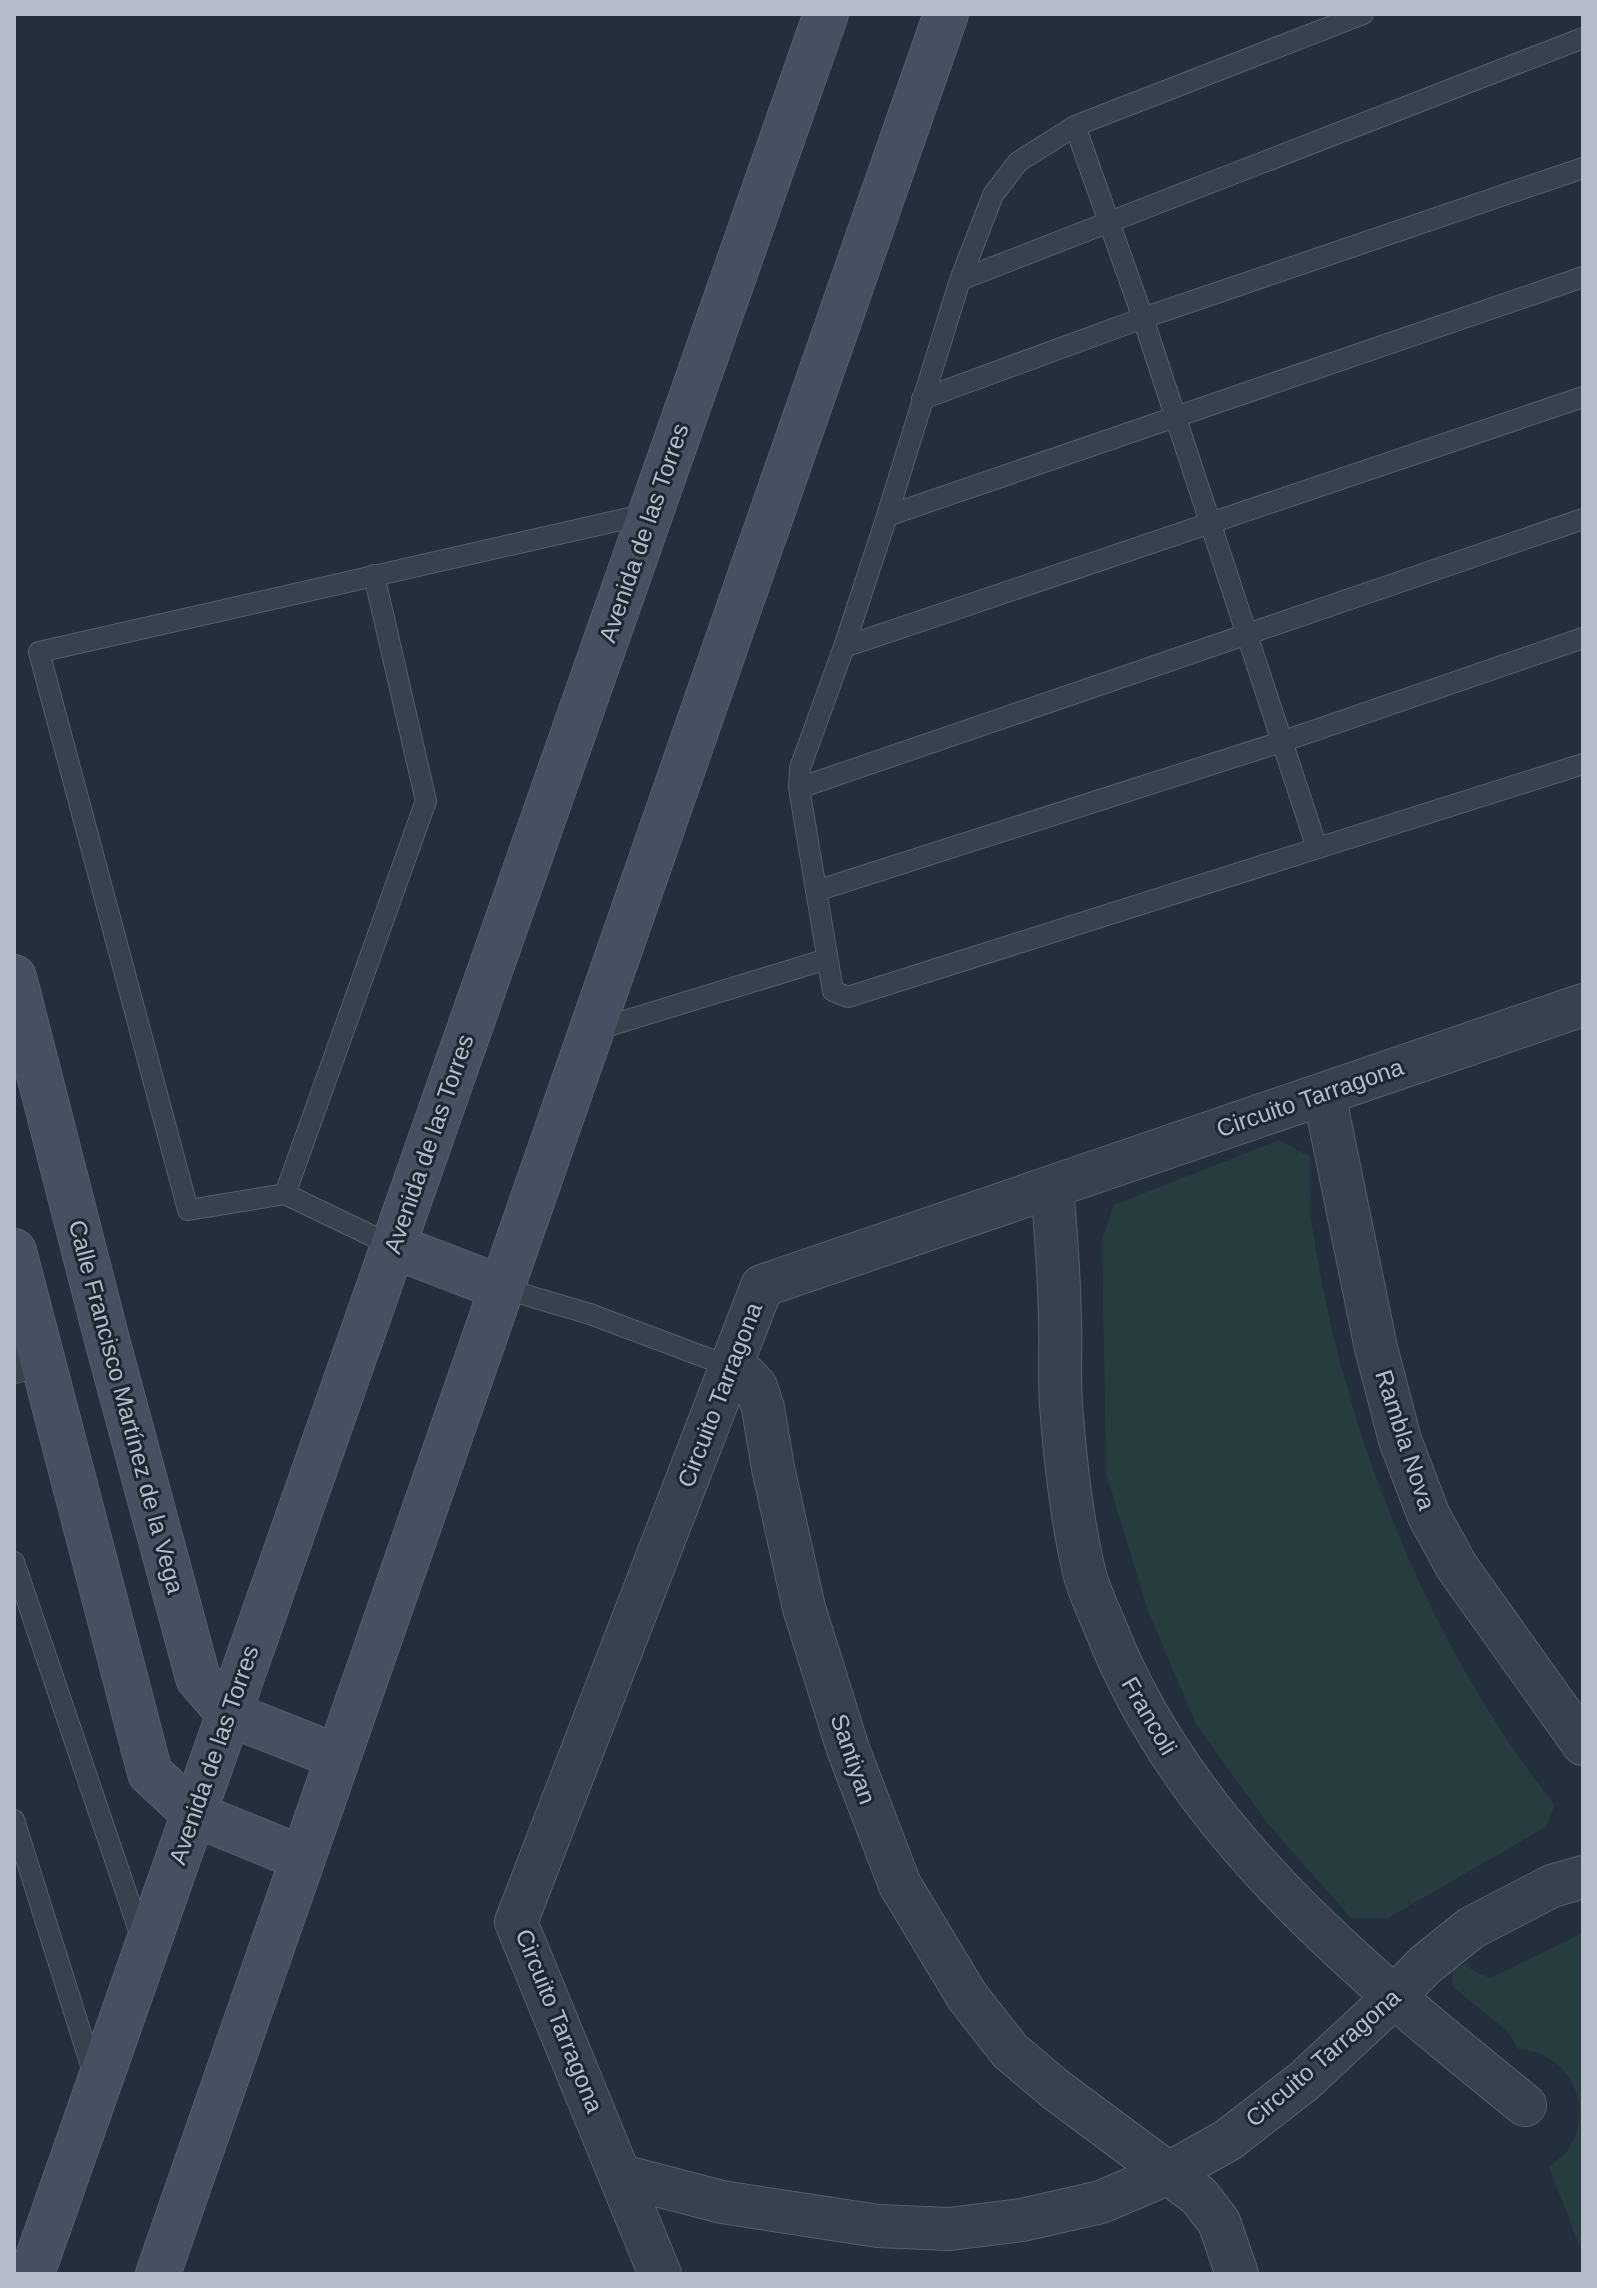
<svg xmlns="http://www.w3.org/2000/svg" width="1597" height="2288" font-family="Arial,sans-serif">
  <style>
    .garden { fill: #263c3f }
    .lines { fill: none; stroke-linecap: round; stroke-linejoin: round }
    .lane-casing { stroke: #565f6c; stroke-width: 22 }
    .street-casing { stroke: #565f6c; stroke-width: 44 }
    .secondary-casing { stroke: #565f6c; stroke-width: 46 }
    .lane { stroke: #38414e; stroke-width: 20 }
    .street { stroke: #38414e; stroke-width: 42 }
    .secondary { stroke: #465061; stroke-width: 44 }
    .labels { text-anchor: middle; stroke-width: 6; stroke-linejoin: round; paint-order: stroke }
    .street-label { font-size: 24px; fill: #b4bcc9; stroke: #1d2633 }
  </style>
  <rect width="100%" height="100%" fill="#242f3e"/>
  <!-- garden -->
  <path class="garden" d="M 1279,1140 L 1310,1157 C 1311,1177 1309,1198 1311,1217 C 1338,1419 1428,1647 1555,1805 L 1546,1827 L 1388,1918 L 1351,1918 L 1268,1824 L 1196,1724 L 1148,1611 L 1106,1473 L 1102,1240 L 1114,1205 Z
    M 1583,1930 L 1583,2255 L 1549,2167 C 1555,2162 1563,2156 1568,2150 C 1597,2107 1569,2052 1518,2049 L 1508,2032 L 1452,1986 L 1453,1969 L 1465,1964 L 1475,1972 L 1490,1978 L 1579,1935 Z"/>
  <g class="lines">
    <!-- lane casing -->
    <g class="lane-casing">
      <path id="lane" d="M 1363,14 L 1075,126 L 1018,162 L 993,195 L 960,280 L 887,516 L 844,647 L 800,768 L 799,788 L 833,991 L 848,997 L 1583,764
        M 1075,126 L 1143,318 L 1317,848
        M 960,280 L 1583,38
        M 922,399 L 1143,318 L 1583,168
        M 887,516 L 1583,277
        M 844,647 L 1583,397
        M 799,788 L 1583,519
        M 816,891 L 1281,742 L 1583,638
        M 592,1031 L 827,959
        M 285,1194 L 426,801 L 374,575
        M 393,1246 L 285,1194 L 188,1210 L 39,652 L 651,513
        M 502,1288 L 590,1314 L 731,1367
        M 14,1562 L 142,1939
        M 14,1820 L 94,2075"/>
    </g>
    <!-- street casing -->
    <g class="street-casing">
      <path id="street" d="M 1324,1094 L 1376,1348 L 1400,1440 L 1429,1516 L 1457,1567 L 1583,1744
        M 1052,1187 C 1056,1231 1059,1275 1060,1320 C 1061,1348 1059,1376 1061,1405 C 1065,1458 1071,1514 1083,1567 C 1087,1588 1098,1609 1106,1629 C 1185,1831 1362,1973 1525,2105
        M 14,1362 L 41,1354
        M 731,1367 L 746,1376 L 756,1387 L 763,1408 L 773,1468 L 804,1608 L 848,1749 L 900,1885 L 967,1996 L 1010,2051 L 1055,2089 L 1199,2196 L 1219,2222 L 1237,2274
        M 622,2176 L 722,2202 L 878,2226 L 949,2229 L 1022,2220 L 1101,2202 L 1169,2173 L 1228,2140 L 1304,2081 L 1393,1998 L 1425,1965 L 1471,1928 L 1552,1886 L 1583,1877
        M 660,2274 L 516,1922 L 762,1286 L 1583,1005"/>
    </g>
    <!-- secondary casing -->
    <g class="secondary-casing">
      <path id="secondary" d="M 14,977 L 106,1336 L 198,1678 L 229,1714 L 336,1756
        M 393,1246 L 502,1288
        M 14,1251 L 150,1773 L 194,1814 L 301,1858
        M 32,2274 L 826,14
        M 158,2274 C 418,1520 684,768 946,14"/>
    </g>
    <!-- lane -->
    <use href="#lane" class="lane"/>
    <!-- street -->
    <use href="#street" class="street"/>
    <!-- secondary -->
    <use href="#secondary" class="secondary"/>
  </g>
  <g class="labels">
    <!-- street labels -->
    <g class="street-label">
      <text transform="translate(644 533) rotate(-71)" y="8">Avenida de las Torres</text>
      <text transform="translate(1310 1098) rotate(-19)" y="8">Circuito Tarragona</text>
      <text transform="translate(429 1144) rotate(-71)" y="8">Avenida de las Torres</text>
      <text transform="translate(720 1395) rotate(-69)" y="8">Circuito Tarragona</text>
      <text transform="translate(126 1407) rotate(75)" y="8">Calle Francisco Martínez de la Vega</text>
      <text transform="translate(1405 1440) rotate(72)" y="8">Rambla Nova</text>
      <text transform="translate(1149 1716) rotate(60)" y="8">Francoli</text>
      <text transform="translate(214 1755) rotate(-71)" y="8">Avenida de las Torres</text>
      <text transform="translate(853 1759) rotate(71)" y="8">Santiyan</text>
      <text transform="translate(559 2021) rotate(68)" y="8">Circuito Tarragona</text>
      <text transform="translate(1323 2058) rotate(-41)" y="8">Circuito Tarragona</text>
    </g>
  </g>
  <!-- border -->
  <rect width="1597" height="2288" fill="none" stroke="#b4bcc9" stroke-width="32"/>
</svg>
